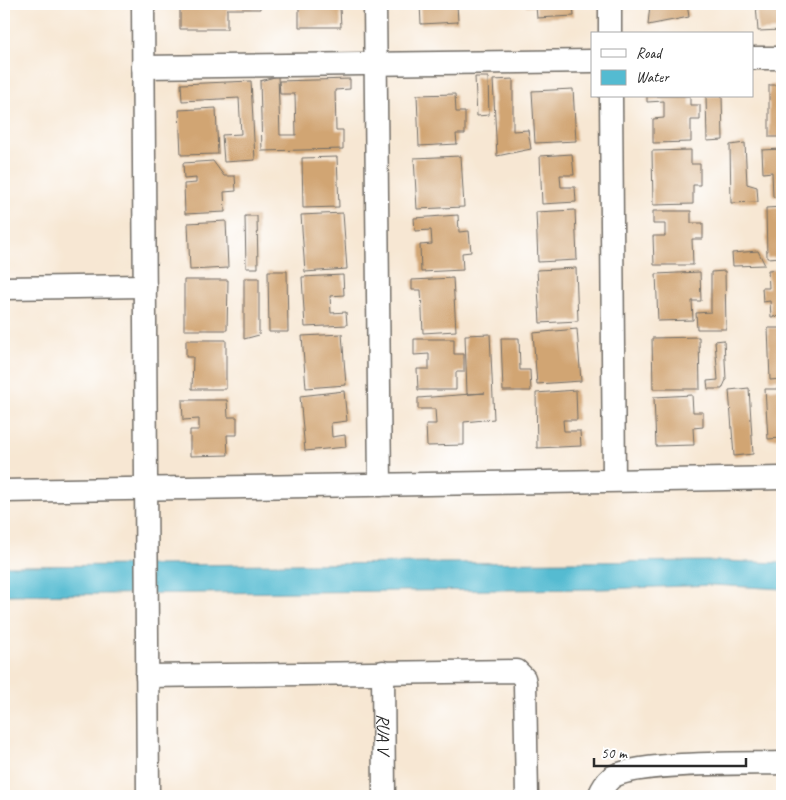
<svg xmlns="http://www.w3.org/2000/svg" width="786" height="800" font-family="Caveat,sans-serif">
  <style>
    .water { fill: #54bbd1; stroke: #40737e }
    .building { fill: #d1a573 }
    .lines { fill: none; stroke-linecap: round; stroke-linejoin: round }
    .minor-casing { stroke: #726d66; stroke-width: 25 }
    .minor { stroke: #fff; stroke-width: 22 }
    .labels { text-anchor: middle; stroke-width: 5; stroke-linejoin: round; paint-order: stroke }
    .street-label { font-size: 18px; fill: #2b2b2b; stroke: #fff }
  </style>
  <rect width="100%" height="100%" fill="#fff"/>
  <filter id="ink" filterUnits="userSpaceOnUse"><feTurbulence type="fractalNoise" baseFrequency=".02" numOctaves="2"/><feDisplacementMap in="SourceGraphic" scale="10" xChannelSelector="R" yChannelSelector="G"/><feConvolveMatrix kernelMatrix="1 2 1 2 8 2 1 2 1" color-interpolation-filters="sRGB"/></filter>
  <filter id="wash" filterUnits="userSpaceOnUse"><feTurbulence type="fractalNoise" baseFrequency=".0096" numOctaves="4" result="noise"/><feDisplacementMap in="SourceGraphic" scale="20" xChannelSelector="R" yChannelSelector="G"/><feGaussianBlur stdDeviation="1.12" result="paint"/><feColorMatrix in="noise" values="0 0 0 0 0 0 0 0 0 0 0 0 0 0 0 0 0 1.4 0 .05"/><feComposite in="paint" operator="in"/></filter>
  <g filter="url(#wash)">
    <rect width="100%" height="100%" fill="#f7e7d3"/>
    <!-- water -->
    <path class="water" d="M 723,561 L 782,563 L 782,589 L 713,585 L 602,589 L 4,595 L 4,566 Z"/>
    <g id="blocks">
      <!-- building -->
      <path class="building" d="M 180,4 L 260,4 L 260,9 L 227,9 L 227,29 L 180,29 Z
        M 299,4 L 328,4 L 328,8 L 340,8 L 341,27 L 299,27 Z
        M 420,4 L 457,4 L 458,22 L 421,24 Z
        M 526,4 L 573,4 L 574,16 L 537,18 L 536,6 L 526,7 Z
        M 650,4 L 687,4 L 689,17 L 648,25 Z
        M 756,4 L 782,4 L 782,30 L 758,31 Z
        M 278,76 L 280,135 L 296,135 L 295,94 L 280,94 L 279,81 L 350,79 L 350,89 L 335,90 L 336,130 L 343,130 L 343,149 L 262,151 L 260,81 Z
        M 475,77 L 488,77 L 489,115 L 477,116 Z
        M 513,79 L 513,131 L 528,130 L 531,149 L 497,156 L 493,80 Z
        M 251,81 L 255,160 L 224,162 L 222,135 L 241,134 L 239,98 L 182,101 L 181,84 Z
        M 769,85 L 782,85 L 782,137 L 769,137 Z
        M 573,89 L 576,141 L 535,143 L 532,91 Z
        M 455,94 L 456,112 L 465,112 L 465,134 L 456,134 L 457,144 L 419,146 L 417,95 Z
        M 647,96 L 690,96 L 690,105 L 700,105 L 700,120 L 691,120 L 691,142 L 653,143 L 653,119 L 664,118 L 664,101 L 647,102 Z
        M 706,96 L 722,96 L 723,140 L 707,141 Z
        M 216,108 L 218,154 L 181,155 L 179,110 Z
        M 745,143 L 747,184 L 757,187 L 758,202 L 731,203 L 730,145 Z
        M 782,149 L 782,196 L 773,197 L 772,172 L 763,173 L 762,150 Z
        M 691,150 L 691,164 L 700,164 L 700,185 L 693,185 L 693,204 L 653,205 L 652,151 Z
        M 572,154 L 574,175 L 560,175 L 561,187 L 575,187 L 576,202 L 542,204 L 540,156 Z
        M 461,156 L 464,207 L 417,209 L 414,158 Z
        M 337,157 L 339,207 L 303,208 L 302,158 Z
        M 213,161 L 224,176 L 235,176 L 236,191 L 224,192 L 225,212 L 185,214 L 184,184 L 196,183 L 196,178 L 184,179 L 183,163 Z
        M 782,207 L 782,257 L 767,258 L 766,208 Z
        M 575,210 L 577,260 L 538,262 L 536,212 Z
        M 653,211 L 691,211 L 691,223 L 703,223 L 703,239 L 692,239 L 693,265 L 654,265 L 653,236 L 665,236 L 665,224 L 653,224 Z
        M 343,213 L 347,269 L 305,272 L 301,215 Z
        M 458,215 L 459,232 L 469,231 L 471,252 L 462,253 L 463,270 L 421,272 L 420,245 L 432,244 L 431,230 L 415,231 L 414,218 Z
        M 245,216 L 257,216 L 258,268 L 246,268 Z
        M 226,221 L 228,268 L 190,270 L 188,223 Z
        M 758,251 L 765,265 L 733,266 L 732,253 Z
        M 576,268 L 578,321 L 540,323 L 537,270 Z
        M 782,269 L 782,316 L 771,317 L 770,301 L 763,302 L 762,288 L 769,288 L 768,270 Z
        M 268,271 L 287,271 L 288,332 L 269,332 Z
        M 725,271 L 726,329 L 697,329 L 696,313 L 711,312 L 711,272 Z
        M 700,272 L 701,301 L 692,301 L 693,320 L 658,321 L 656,274 Z
        M 343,275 L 344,295 L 330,296 L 331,313 L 346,312 L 347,325 L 305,327 L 302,277 Z
        M 244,278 L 259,278 L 259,335 L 244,339 Z
        M 453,278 L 456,331 L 423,333 L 421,290 L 412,290 L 412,280 Z
        M 184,280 L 228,280 L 227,330 L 184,330 Z
        M 768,328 L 782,328 L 782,379 L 770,380 Z
        M 577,329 L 581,381 L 537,384 L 533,333 Z
        M 342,334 L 346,385 L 306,388 L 302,336 Z
        M 490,334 L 494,419 L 464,422 L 464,445 L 427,446 L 426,424 L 436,424 L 435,409 L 418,409 L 418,398 L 485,393 L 467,394 L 465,335 Z
        M 699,337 L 700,389 L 653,389 L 652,338 Z
        M 501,338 L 519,338 L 520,370 L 530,370 L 531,391 L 503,391 Z
        M 414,339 L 454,339 L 454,354 L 464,354 L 464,372 L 456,372 L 456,390 L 418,390 L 417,369 L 429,369 L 429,354 L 414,355 Z
        M 186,340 L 226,340 L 226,389 L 192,389 L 193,357 L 186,357 Z
        M 724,340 L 726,380 L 722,389 L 708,389 L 707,381 L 718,380 L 715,341 Z
        M 749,388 L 753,454 L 734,456 L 729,390 Z
        M 765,389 L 782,389 L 782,438 L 768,439 Z
        M 576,390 L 577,420 L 563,420 L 564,431 L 580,431 L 581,446 L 537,448 L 536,393 Z
        M 344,391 L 347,421 L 331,423 L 332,437 L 345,435 L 346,447 L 305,451 L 300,396 Z
        M 692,395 L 693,412 L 703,412 L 703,427 L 693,428 L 694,445 L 656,446 L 654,397 Z
        M 182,400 L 227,400 L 228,417 L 237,417 L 237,435 L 227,435 L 228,455 L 190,456 L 190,430 L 199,430 L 199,419 L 183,420 Z"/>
    </g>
  </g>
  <g filter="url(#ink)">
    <use href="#blocks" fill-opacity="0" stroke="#726d66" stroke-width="1"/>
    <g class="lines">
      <!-- minor casing -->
      <g class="minor-casing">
        <g id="minor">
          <path d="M 143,4 L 148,796"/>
          <path d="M 375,4 L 380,485"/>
          <path d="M 610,4 L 610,34"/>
          <path d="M 752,58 L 782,58"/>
          <path d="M 143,67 L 592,61"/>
          <path d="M 611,96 L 614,480"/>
          <path d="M 4,288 L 145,286"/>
          <path d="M 4,491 L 782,478"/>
          <path id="s1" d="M 383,672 L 384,796"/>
          <path d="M 147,676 L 517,671 L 524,678 L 525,683 L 527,796"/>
          <path d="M 599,796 C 602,789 605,783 611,778 C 634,761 749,764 782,763"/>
        </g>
      </g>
      <!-- minor -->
      <use href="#minor" class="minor"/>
    </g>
  </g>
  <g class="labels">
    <!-- street labels -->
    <g class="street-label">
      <text dy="6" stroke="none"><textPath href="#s1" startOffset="62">RUA V</textPath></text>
    </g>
  </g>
  <!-- margin -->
  <rect width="786" height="800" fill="none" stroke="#fff" stroke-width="20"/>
  <!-- legend -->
  <rect x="591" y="32" width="162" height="65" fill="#ffffff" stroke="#aaaaaa"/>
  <rect x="601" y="49" width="25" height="8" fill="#ffffff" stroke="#aaaaaa"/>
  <text x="636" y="58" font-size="15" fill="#2b2b2b">Road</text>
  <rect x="601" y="70" width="25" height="15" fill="#54bbd1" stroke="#aaaaaa"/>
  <text x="636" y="82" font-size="15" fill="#2b2b2b">Water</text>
  <!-- scale -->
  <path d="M594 758v8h152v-8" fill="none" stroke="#2b2b2b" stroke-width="2.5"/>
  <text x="601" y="758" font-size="15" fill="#2b2b2b" stroke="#ffffff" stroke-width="4" paint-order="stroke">50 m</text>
</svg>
